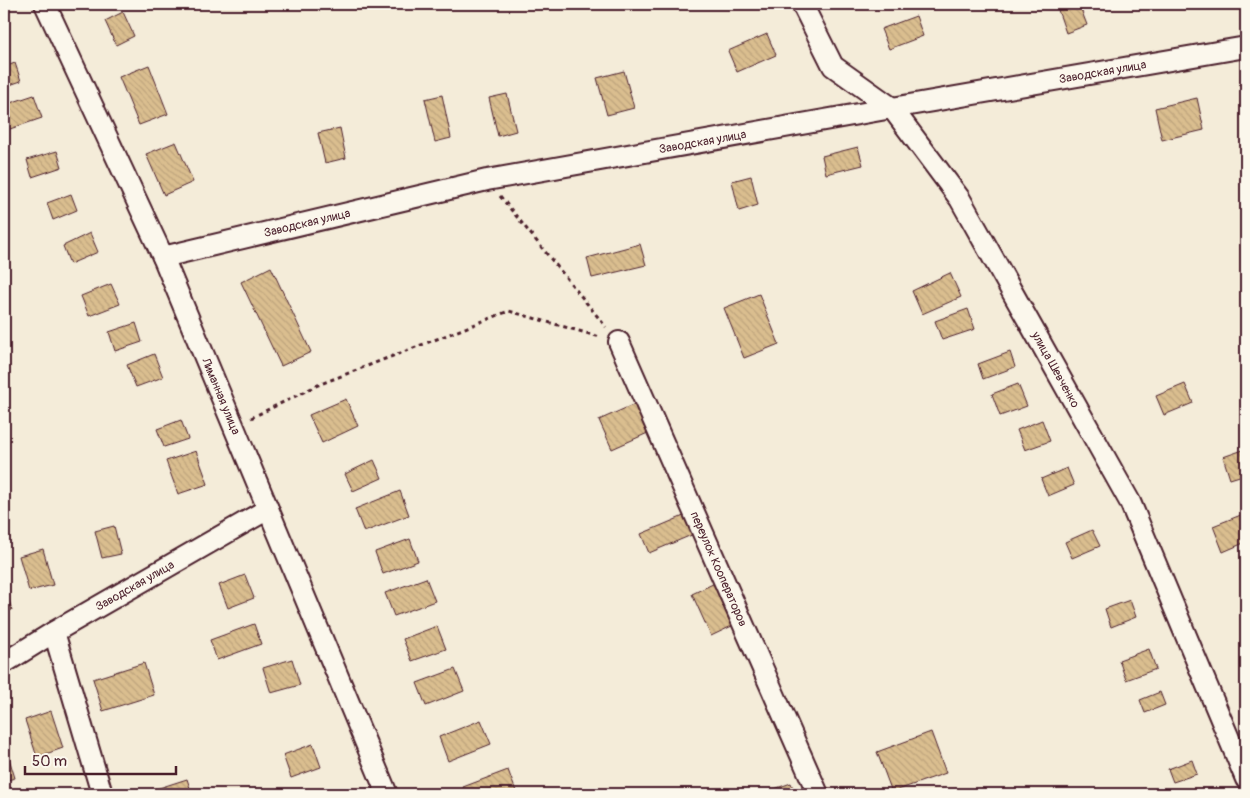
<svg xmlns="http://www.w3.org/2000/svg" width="1250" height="798" font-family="Pangolin,sans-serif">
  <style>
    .building { fill: url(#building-back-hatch); stroke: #4a1f2b }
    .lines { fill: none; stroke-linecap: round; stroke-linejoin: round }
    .minor-casing { stroke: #4a1f2b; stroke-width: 24 }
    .path { stroke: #4a1f2b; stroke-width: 3; stroke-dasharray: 4 4; stroke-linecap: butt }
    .minor { stroke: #fbf7ec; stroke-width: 20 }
    .labels { text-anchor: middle; stroke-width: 4.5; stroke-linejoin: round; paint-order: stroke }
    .street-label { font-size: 12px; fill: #4a1f2b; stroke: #fbf7ec }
  </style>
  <defs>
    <pattern id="building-back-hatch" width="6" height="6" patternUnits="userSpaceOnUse" patternTransform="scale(1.25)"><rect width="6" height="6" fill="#dabe8f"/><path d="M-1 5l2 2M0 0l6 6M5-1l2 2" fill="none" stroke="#bda37c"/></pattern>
  </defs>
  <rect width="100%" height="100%" fill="#f4ecd9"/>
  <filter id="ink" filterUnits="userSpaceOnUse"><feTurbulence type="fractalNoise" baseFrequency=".02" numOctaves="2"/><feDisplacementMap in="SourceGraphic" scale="10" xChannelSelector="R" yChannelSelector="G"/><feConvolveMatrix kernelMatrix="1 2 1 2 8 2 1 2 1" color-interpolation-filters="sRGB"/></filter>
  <g filter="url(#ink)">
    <!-- building -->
    <path class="building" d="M 1073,4 L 1079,4 L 1087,25 L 1066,33 L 1058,10 Z
      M 1143,4 L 1161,4 L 1145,9 Z
      M 123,12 L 134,36 L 116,45 L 105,21 Z
      M 916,16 L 923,36 L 889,49 L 881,29 Z
      M 767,34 L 776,55 L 737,72 L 728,51 Z
      M 15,63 L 21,81 L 4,87 L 4,67 Z
      M 149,65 L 168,114 L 139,125 L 119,77 Z
      M 624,71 L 634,108 L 607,115 L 597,78 Z
      M 507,94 L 516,131 L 498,136 L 489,98 Z
      M 34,95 L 42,118 L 4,131 L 4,105 Z
      M 442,95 L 451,138 L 435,142 L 425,99 Z
      M 1197,98 L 1204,130 L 1162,140 L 1155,108 Z
      M 340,128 L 346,158 L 325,163 L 318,133 Z
      M 176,142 L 193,182 L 164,195 L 146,154 Z
      M 858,147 L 863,165 L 826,174 L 822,156 Z
      M 57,151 L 62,167 L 32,177 L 27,160 Z
      M 751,176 L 758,205 L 739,211 L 732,181 Z
      M 71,194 L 77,210 L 53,220 L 47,203 Z
      M 90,233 L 98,252 L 70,264 L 63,246 Z
      M 640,244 L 646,265 L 592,278 L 587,258 Z
      M 271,267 L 311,352 L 281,366 L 241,282 Z
      M 950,273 L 961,297 L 922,314 L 912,291 Z
      M 111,284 L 120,304 L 89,316 L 81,296 Z
      M 759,294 L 779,344 L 744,358 L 724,308 Z
      M 968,309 L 975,329 L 942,340 L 935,321 Z
      M 136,323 L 142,342 L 115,351 L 109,332 Z
      M 1010,352 L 1015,367 L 983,379 L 978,364 Z
      M 154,354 L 163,377 L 136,387 L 127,365 Z
      M 1018,384 L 1027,406 L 1000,416 L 992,394 Z
      M 1185,384 L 1193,403 L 1164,415 L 1156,396 Z
      M 346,399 L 358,426 L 322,443 L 309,415 Z
      M 637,403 L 650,432 L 612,449 L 599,420 Z
      M 181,420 L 188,439 L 164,447 L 157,429 Z
      M 1042,420 L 1050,441 L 1025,450 L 1017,430 Z
      M 1246,449 L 1246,474 L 1230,479 L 1223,457 Z
      M 196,451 L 208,484 L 178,494 L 166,461 Z
      M 374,460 L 382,478 L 353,491 L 345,474 Z
      M 1067,468 L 1074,485 L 1048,496 L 1041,479 Z
      M 400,491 L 409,515 L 364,532 L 355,509 Z
      M 1246,513 L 1246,542 L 1223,552 L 1213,526 Z
      M 686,515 L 694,534 L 649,553 L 641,534 Z
      M 114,526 L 121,554 L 102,558 L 95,531 Z
      M 1092,530 L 1100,546 L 1072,558 L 1065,542 Z
      M 410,539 L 418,561 L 383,574 L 375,552 Z
      M 43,549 L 53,585 L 29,591 L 19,556 Z
      M 245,575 L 254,598 L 228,608 L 219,585 Z
      M 426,578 L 435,601 L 394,616 L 385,593 Z
      M 717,582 L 736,624 L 711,636 L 692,594 Z
      M 4,585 L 12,610 L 4,612 Z
      M 1246,592 L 1246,608 L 1241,594 Z
      M 1130,600 L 1136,617 L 1111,627 L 1105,609 Z
      M 254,624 L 261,644 L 217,660 L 210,640 Z
      M 437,626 L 446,649 L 412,661 L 403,639 Z
      M 1149,649 L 1156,669 L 1126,680 L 1119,660 Z
      M 292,659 L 300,685 L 271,693 L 263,668 Z
      M 144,663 L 154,695 L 103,711 L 93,679 Z
      M 455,669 L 464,691 L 426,706 L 417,683 Z
      M 1160,692 L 1165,705 L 1145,713 L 1140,700 Z
      M 51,711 L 63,748 L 37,757 L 25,720 Z
      M 481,720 L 491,744 L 448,761 L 439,737 Z
      M 931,732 L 946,773 L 892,792 L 877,752 Z
      M 4,742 L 15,778 L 4,781 Z
      M 313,744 L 321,767 L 291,778 L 283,755 Z
      M 1192,760 L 1197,774 L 1173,782 L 1168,769 Z
      M 508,770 L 517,794 L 466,794 L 463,787 Z
      M 187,779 L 192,794 L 154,794 L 153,790 Z
      M 791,783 L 795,794 L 763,794 L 763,793 Z"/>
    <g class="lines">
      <!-- minor casing -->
      <g class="minor-casing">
        <g id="minor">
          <path id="s1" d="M 45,4 L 163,257 L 387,794"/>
          <path id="s2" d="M 802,4 L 833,66 L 892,108 L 960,199 L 1130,502 L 1246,779"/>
          <path id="s3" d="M 163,257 L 487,180 L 892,108 L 1246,47"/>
          <path id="s4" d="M 619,342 L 818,794"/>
          <path d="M 54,632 L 102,794"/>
          <path id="s5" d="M 4,663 L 54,632 L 268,509"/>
        </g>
      </g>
      <!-- path -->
      <path class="path" d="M 500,196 L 606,327
        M 251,418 L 318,385 L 509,311 L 600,337"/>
      <!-- minor -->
      <use href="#minor" class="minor"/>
    </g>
  </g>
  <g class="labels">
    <!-- street labels -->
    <g class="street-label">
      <text dy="4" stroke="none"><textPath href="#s3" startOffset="958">Заводская улица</textPath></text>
      <text dy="4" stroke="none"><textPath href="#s3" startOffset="552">Заводская улица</textPath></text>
      <text dy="4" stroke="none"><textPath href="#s3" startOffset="148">Заводская улица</textPath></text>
      <text dy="4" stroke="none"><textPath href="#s2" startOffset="451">улица Шевченко</textPath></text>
      <text dy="4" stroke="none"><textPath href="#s1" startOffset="430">Лиманная улица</textPath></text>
      <text dy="4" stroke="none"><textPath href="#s4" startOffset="248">переулок Кооператоров</textPath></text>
      <text dy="4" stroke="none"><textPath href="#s5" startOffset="152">Заводская улица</textPath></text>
    </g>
  </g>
  <!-- margin -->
  <rect width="1250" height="798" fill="none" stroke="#fbf7ec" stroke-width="20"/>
  <rect x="10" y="10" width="1230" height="778" fill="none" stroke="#4a1f2b" stroke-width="2" filter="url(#ink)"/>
  <!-- scale -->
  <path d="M25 766v8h151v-8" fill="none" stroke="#4a1f2b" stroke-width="2.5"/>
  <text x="32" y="766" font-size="15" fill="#4a1f2b" stroke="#fbf7ec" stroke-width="4" paint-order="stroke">50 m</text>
</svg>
